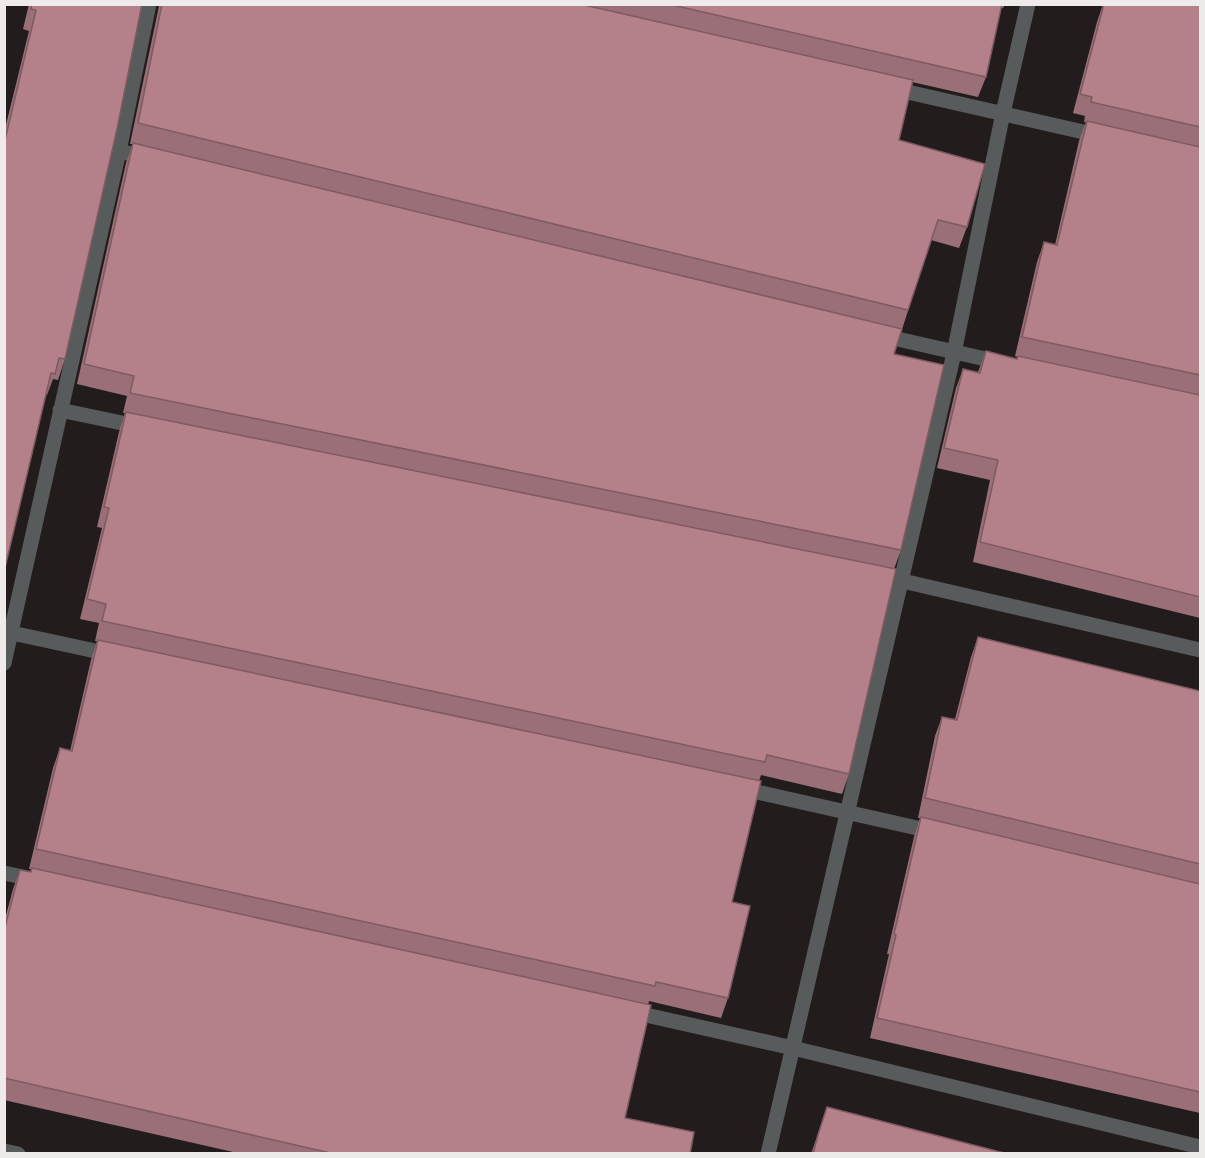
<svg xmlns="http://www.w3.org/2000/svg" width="1205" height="1158" font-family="'Roboto Condensed',sans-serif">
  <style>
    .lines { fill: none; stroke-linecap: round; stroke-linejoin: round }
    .minor { stroke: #585b5b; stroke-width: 15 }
    .wall { fill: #9b6f78 }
    .building { fill: #b4818b; stroke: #7e5a61; stroke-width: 1.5 }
  </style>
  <rect width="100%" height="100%" fill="#231c1d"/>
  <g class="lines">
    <!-- minor -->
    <path class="minor" d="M 890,88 L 1101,136
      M 119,151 L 148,158
      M 880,335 L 1003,363
      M 60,410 L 141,427
      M 894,579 L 1200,650
      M 12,633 L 114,655
      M 4,663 L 119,151 L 149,4
      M 739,788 L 935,832
      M 4,873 L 37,880
      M 628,1011 L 793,1048 L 1200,1147
      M 4,1151 L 18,1154
      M 768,1154 L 954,353 L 1003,113 L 1028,4"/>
  </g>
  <!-- wall -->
  <path class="wall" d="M 29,4 L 142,4 L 65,359 L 58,380 L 53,379 L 47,395 L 46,394 L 4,572 L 4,133 L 29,31 L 23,29 Z
    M 158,4 L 1005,4 L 1003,8 L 1001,8 L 986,77 L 978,97 L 912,82 L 899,140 L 967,227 L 959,248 L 931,240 L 894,354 L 901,550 L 894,569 L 849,774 L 842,794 L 761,775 L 759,781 L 732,902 L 728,998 L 721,1018 L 649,1001 L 648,1005 L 625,1118 L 690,1154 L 242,1154 L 4,1100 L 4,923 L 13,889 L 20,870 L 30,872 L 31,869 L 29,869 L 53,768 L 60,748 L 70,751 L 91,660 L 97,641 L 95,641 L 99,623 L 80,619 L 102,528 L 97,527 L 119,432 L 125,413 L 123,413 L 127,396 L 77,384 L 126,163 L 133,144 L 130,144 L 159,6 Z
    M 1103,4 L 1200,4 L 1200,618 L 973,562 L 990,480 L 937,468 L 956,388 L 963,369 L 978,372 L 986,351 L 1017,359 L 1017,357 L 1015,356 L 1037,262 L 1044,242 L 1055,245 L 1079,141 L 1086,122 L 1084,122 L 1085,116 L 1073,113 L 1097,22 Z
    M 978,637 L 1200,691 L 1200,1113 L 870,1038 L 889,954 L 887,954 L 914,837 L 920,818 L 918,818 L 935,736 L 942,717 L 955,719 L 971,657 Z
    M 827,1107 L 1008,1154 L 811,1154 Z"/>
  <!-- building -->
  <path class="building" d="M 32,4 L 142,4 L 117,129 L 65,359 L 59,358 L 55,374 L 51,373 L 4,572 L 4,140 L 5,140 L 36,10 L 31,9 Z
    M 162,4 L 580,4 L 913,80 L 899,140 L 985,164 L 967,227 L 938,220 L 908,310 L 138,123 Z
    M 668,4 L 1002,4 L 986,77 Z
    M 1104,4 L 1200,4 L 1200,127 L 1091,102 L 1092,97 L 1080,94 Z
    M 1087,121 L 1200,147 L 1200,375 L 1022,337 L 1044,242 L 1057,245 Z
    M 133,143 L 902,329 L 894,354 L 944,365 L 901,550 L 130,393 L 134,376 L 84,364 Z
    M 986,351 L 1017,359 L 1018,356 L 1200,395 L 1200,597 L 980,542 L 998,460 L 944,448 L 963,369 L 980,373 Z
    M 126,412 L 896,569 L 849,774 L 767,755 L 765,762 L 102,621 L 106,604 L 87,599 L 109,508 L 104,507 Z
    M 978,637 L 1200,691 L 1200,864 L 925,798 L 942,717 L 957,720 Z
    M 98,640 L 761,781 L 732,902 L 750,906 L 728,998 L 656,982 L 655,986 L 36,849 L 60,748 L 72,751 Z
    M 921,817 L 1200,884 L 1200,1092 L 877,1018 L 896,935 L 894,934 Z
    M 32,868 L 651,1005 L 625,1118 L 694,1132 L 690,1154 L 335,1154 L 4,1078 L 4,931 L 20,870 L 31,872 Z
    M 827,1107 L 1008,1154 L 813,1154 L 818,1135 Z"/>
  <!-- border -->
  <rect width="1205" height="1158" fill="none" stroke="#efebeb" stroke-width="12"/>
</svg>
